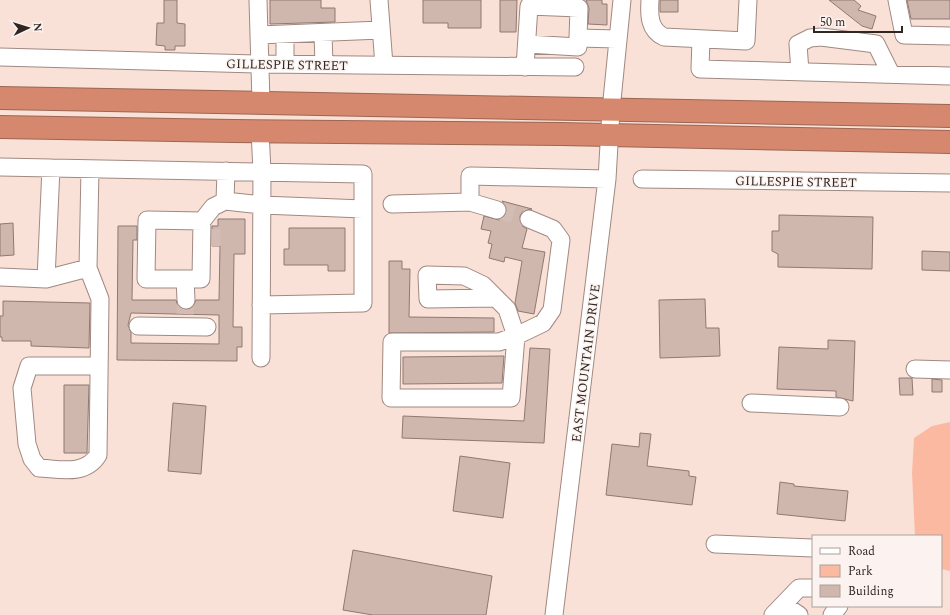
<svg xmlns="http://www.w3.org/2000/svg" width="950" height="615" font-family="Spectral,serif">
  <style>
    .green { fill: #fcb9a1 }
    .building { fill: #cfb7ae; stroke: #8f7971; fill-rule: evenodd }
    .lines { fill: none; stroke-linecap: round; stroke-linejoin: round }
    .minor-tunnel { stroke: #d2bcb4; stroke-width: 17; stroke-dasharray: 17 8; stroke-linecap: butt }
    .minor-casing { stroke: #a08981; stroke-width: 19 }
    .highway-casing { stroke: #9b6653; stroke-width: 24 }
    .minor { stroke: #fff; stroke-width: 17 }
    .highway { stroke: #d5886d; stroke-width: 22 }
    .labels { text-anchor: middle; stroke-width: 3; stroke-linejoin: round; paint-order: stroke }
    .street-label { font-size: 13px; fill: #302723; stroke: #fcf2ef }
  </style>
  <rect width="100%" height="100%" fill="#fae1d8"/>
  <!-- green -->
  <path class="green" d="M 950,422 L 950,571 L 941,569 L 941,536 L 915,536 L 912,473 L 914,438 L 932,426 Z"/>
  <!-- building -->
  <path class="building" d="M 164,0 L 177,0 L 177,23 L 185,24 L 185,46 L 175,46 L 175,50 L 165,50 L 165,46 L 156,45 L 157,23 L 164,23 Z
    M 270,0 L 321,0 L 321,8 L 335,8 L 335,22 L 270,24 Z
    M 423,0 L 481,0 L 481,28 L 448,28 L 448,23 L 423,23 Z
    M 500,0 L 517,0 L 516,32 L 500,32 Z
    M 586,0 L 602,0 L 602,4 L 607,4 L 607,25 L 588,24 L 589,8 Z
    M 660,0 L 678,0 L 678,12 L 660,12 Z
    M 829,0 L 854,0 L 861,6 L 858,10 L 876,16 L 872,29 L 862,26 Z
    M 907,0 L 950,0 L 950,19 L 911,19 Z
    M 502,201 L 532,209 L 523,211 L 520,216 L 521,225 L 527,229 L 522,248 L 545,252 L 534,314 L 518,311 L 515,303 L 522,261 L 505,257 L 504,262 L 489,258 L 492,244 L 488,243 L 491,231 L 481,229 L 484,216 L 499,220 L 504,217 L 507,208 Z
    M 779,215 L 873,217 L 872,269 L 778,267 L 778,254 L 772,251 L 772,231 L 779,231 Z
    M 218,219 L 245,219 L 245,254 L 234,254 L 233,327 L 242,327 L 242,347 L 237,347 L 237,361 L 117,360 L 118,226 L 137,226 L 137,240 L 133,240 L 132,300 L 176,300 L 178,306 L 187,310 L 192,308 L 196,300 L 219,300 L 220,246 L 212,246 L 212,226 L 218,226 ZM 131,313 L 219,315 L 219,344 L 131,343 L 131,332 L 128,325 Z
    M 13,223 L 14,255 L 0,256 L 0,224 Z
    M 289,228 L 345,228 L 345,271 L 328,271 L 328,265 L 284,265 L 284,249 L 289,249 Z
    M 922,251 L 950,252 L 950,271 L 922,270 Z
    M 389,261 L 402,261 L 402,269 L 410,269 L 409,317 L 494,318 L 494,332 L 389,333 Z
    M 705,299 L 706,328 L 719,328 L 720,356 L 660,358 L 659,300 Z
    M 3,301 L 90,303 L 89,348 L 31,346 L 31,341 L 2,341 L 2,337 L 0,337 L 0,316 L 3,316 Z
    M 828,340 L 855,341 L 853,401 L 836,397 L 836,391 L 777,389 L 779,347 L 828,349 Z
    M 530,348 L 550,349 L 544,443 L 402,438 L 403,416 L 524,421 Z
    M 504,356 L 502,383 L 403,384 L 403,357 Z
    M 899,378 L 912,378 L 913,395 L 900,395 Z
    M 932,379 L 942,380 L 942,392 L 932,392 Z
    M 64,385 L 89,385 L 87,453 L 64,453 Z
    M 173,403 L 206,406 L 201,474 L 168,471 Z
    M 640,433 L 651,434 L 647,466 L 689,471 L 689,476 L 696,477 L 692,505 L 606,495 L 612,444 L 639,447 Z
    M 460,456 L 510,463 L 503,518 L 453,511 Z
    M 780,482 L 794,484 L 794,486 L 848,491 L 845,521 L 777,514 Z
    M 353,550 L 492,576 L 486,615 L 373,615 L 343,610 Z"/>
  <g class="lines">
    <!-- minor-tunnel -->
    <path class="minor-tunnel" d="M 497,210 L 529,219
      M 212,246 L 212,226
      M 185,314 L 186,300"/>
    <!-- minor casing -->
    <g class="minor-casing">
      <path id="minor" d="M 258,0 L 259,35 L 381,30
        M 379,0 L 384,65
        M 650,0 C 649,15 649,30 664,37 L 746,41 L 748,0
        M 897,0 L 904,35 L 950,36
        M 323,33 L 324,65
        M 285,34 L 285,64
        M 259,35 L 261,102
        M 701,39 L 700,69 L 950,76
        M 527,44 L 578,47 L 578,38
        M 0,57 L 259,64 L 575,67
        M 525,67 L 529,6 L 579,8 L 578,38 L 617,39
        M 800,72 L 798,44 L 810,38 L 821,37 L 876,44 L 891,74
        M 260,131 L 262,171 L 261,358
        M 0,167 L 363,174 L 363,303 L 261,305
        M 90,169 L 88,268 L 100,299 L 98,455 C 85,476 60,469 39,468 L 32,459 L 27,444 L 22,388 L 29,366 L 99,366
        M 642,179 L 950,183
        M 225,201 L 262,205 L 363,209
        M 392,204 L 470,202
        M 497,210 L 470,202 L 470,176 L 607,179
        M 202,221 L 147,220 L 146,279 L 201,279 L 202,221 L 213,207 L 225,201 L 226,171
        M 0,277 L 46,279 L 88,268
        M 46,279 L 51,168
        M 185,279 L 186,300
        M 496,298 L 428,299 L 427,275 L 464,276 L 483,285 L 507,309 L 516,336 L 499,342 L 392,342 L 391,398 L 511,398 L 516,336 L 543,323 L 552,310 L 561,240 L 553,229 L 529,219
        M 138,326 L 207,327
        M 915,369 L 950,370
        M 751,403 L 840,407
        M 715,544 L 813,548
        M 784,605 L 799,615
        M 554,615 L 607,179 L 611,110 L 622,0
        M 773,615 L 799,588 L 813,588
        M 832,615 L 839,606"/>
    </g>
    <!-- highway casing -->
    <g class="highway-casing">
      <path id="highway" d="M 0,98 L 950,116
        M 0,127 L 233,131 L 561,134 L 950,142"/>
    </g>
    <!-- minor -->
    <use href="#minor" class="minor"/>
    <!-- highway -->
    <use href="#highway" class="highway"/>
  </g>
  <g class="labels">
    <!-- street labels -->
    <g class="street-label">
      <text transform="translate(287 64) rotate(1)" y="5">GILLESPIE STREET</text>
      <text transform="translate(796 181) rotate(1)" y="5">GILLESPIE STREET</text>
      <text transform="translate(585 363) rotate(-83)" y="5">EAST MOUNTAIN DRIVE</text>
    </g>
  </g>
  <!-- legend -->
  <rect x="812" y="535" width="130" height="72" fill="#fcf2ef" stroke="#aaa19d"/>
  <rect x="820" y="548" width="20" height="6" fill="#ffffff" stroke="#aaa19d"/>
  <text x="848" y="555" font-size="12" fill="#302723">Road</text>
  <rect x="820" y="565" width="20" height="12" fill="#fcb9a1" stroke="#aaa19d"/>
  <text x="848" y="575" font-size="12" fill="#302723">Park</text>
  <rect x="820" y="585" width="20" height="12" fill="#cfb7ae" stroke="#aaa19d"/>
  <text x="848" y="595" font-size="12" fill="#302723">Building</text>
  <!-- north arrow -->
  <g transform="translate(28 28) rotate(86)" stroke="#fcf2ef" stroke-width="3" paint-order="stroke">
  <path d="M0-3L7 15L0 10L-7 15Z" fill="#302723"/>
  <text y="-6" font-size="11" font-weight="bold" text-anchor="middle" fill="#302723">N</text>
  </g>
  <!-- scale -->
  <path d="M814 26v6h88v-6" fill="none" stroke="#302723" stroke-width="2"/>
  <text x="820" y="26" font-size="12" fill="#302723" stroke="#fcf2ef" stroke-width="3" paint-order="stroke">50 m</text>
</svg>
